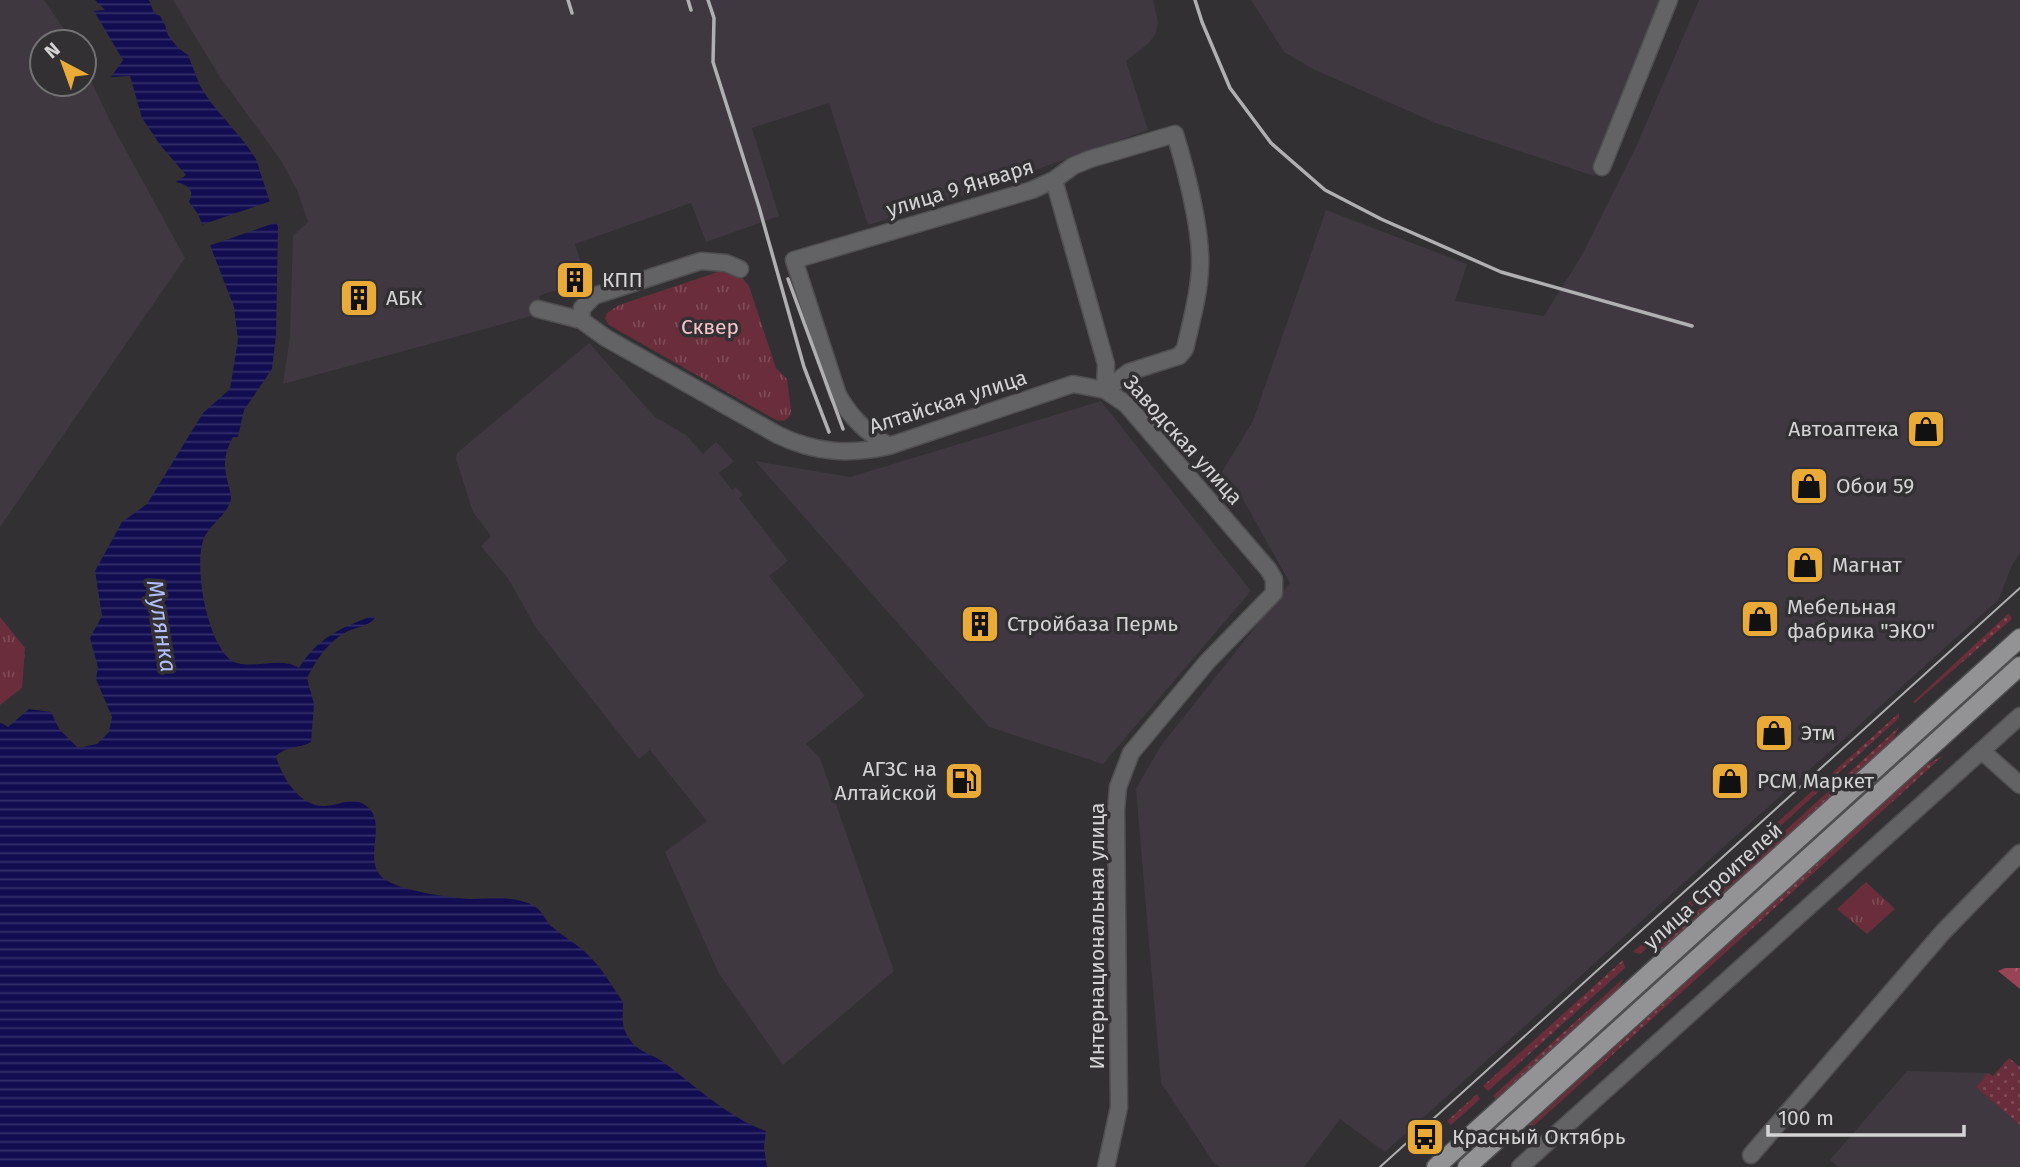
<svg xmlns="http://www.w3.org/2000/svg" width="2020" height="1167" font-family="'Fira Sans',sans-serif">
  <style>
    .built { fill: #3f3840 }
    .grass { fill: url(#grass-dots) }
    .forest { fill: url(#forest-crowns) }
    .park { fill: url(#park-tufts) }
    .water { fill: url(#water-rules) }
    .pier { fill: #323033 }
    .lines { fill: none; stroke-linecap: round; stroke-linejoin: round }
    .minor-casing { stroke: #4f4e50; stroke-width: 19 }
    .major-casing { stroke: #4f4e50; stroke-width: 21 }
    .minor { stroke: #636264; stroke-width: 16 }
    .major { stroke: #939295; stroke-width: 18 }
    .tram { stroke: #b0afb1; stroke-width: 2 }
    .rail { stroke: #b0afb1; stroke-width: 3.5 }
    .labels { text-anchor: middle; stroke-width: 7; stroke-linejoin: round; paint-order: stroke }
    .street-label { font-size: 21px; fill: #d5d4d5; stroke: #323033 }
    .poi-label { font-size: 21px; fill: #d5d4d5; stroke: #323033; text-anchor: start }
    .park-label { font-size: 21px; fill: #f6c4cb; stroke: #323033 }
    .water-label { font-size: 23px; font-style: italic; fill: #b3bffc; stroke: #323033 }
  </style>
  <defs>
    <pattern id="grass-dots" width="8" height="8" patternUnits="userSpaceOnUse" patternTransform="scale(1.75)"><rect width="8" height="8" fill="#6a2d3b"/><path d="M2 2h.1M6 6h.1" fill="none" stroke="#7e4b56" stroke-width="1.8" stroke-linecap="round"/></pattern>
    <pattern id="forest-crowns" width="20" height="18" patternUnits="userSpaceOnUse" patternTransform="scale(1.75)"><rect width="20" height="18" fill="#994357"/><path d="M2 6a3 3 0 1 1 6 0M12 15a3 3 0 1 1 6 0" fill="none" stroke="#ab6676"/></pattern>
    <pattern id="park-tufts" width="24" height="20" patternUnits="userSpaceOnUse" patternTransform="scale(1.75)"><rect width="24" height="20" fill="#6a2d3b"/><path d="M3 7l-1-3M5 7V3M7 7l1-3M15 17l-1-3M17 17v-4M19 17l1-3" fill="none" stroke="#7e4b56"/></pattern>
    <pattern id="water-rules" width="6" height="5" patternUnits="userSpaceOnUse" patternTransform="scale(1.75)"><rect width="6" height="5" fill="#120d51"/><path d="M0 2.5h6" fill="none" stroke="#342f69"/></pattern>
  </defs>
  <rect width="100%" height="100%" fill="#323033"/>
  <!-- built -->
  <path class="built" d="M 0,0 L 44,0 L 73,42 L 42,42 L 42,84 L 84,84 L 84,66 L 112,125 L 185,258 L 0,527 Z
    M 173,0 L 1153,0 L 1158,22 L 1156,33 L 1149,43 L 1126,61 L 1148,130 L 942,203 L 868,225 L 829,103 L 752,128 L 779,216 L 706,242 L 691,203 L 575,244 L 586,279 L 539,296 L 541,302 L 537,304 L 539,314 L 283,384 L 290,336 L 293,236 L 308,222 L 297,190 L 280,159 L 220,77 Z
    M 1251,0 L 1667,0 L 1594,176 L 1436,123 L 1315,70 L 1284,52 Z
    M 1699,0 L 2020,0 L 2020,553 L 2012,565 L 1999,599 L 1385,1152 L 1340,1119 L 1304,1167 L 1220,1167 L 1214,1163 L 1161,1083 L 1136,789 L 1160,747 L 1290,583 L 1240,494 L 1241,492 L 1222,472 L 1253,421 L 1326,210 L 1467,264 L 1455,301 L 1544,316 L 1582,255 L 1636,147 Z
    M 589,343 L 655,417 L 686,435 L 703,454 L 716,442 L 734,461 L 719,473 L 732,490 L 736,487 L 743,495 L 739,498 L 788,561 L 769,576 L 865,696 L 806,744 L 820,758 L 894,971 L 783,1065 L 718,972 L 665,852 L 707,821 L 650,750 L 639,759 L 536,628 L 509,580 L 481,546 L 491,536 L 473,512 L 456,459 L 457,453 Z
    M 1101,401 L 1251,591 L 1103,764 L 989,727 L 755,461 L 850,477 Z
    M 1907,1071 L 1988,1073 L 1976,1087 L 2020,1125 L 2020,1167 L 1838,1167 L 1830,1160 Z"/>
  <!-- grass -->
  <path class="grass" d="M 2009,613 L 2012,619 L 1915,703 L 1913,702 Z
    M 1899,713 L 1899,718 L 1640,954 L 1633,952 Z
    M 1899,727 L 1892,741 L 1664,948 L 1650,954 Z
    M 1944,755 L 1528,1131 L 1525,1129 L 1926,765 Z
    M 1623,960 L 1625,968 L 1488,1091 L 1483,1086 Z
    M 1624,978 L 1618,989 L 1496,1099 L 1493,1096 Z
    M 2009,1058 L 2020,1067 L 2020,1125 L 1976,1087 L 1988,1073 L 1993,1076 Z
    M 1477,1094 L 1480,1099 L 1451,1125 L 1447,1121 Z"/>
  <!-- forest -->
  <path class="forest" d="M 2005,968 L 2020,968 L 2020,989 L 1998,971 Z"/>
  <!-- park -->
  <path class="park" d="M 721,271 L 741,276 L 749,286 L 776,368 L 787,379 L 791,410 L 790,416 L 784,421 L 776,420 L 609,325 L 605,319 L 607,313 L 619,305 Z
    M 0,617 L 25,648 L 22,688 L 0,705 Z
    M 1866,882 L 1895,909 L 1867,934 L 1837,909 Z"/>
  <!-- water -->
  <path class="water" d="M 95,0 L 149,0 L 154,13 L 160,16 L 165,25 L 168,35 L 178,48 L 188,55 L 200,86 L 212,104 L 245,143 L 256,159 L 278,227 L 276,335 L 272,369 L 244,410 L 238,437 L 233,437 C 224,454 223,464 228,483 C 229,488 231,493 231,498 C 229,514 210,524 204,538 C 193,565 207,642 231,660 C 247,672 279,655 299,668 C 316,639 342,627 372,616 L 375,618 C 368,627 356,627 346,632 C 328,642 316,660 307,678 L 314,704 L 311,742 C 299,749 286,746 276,756 C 281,776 300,807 324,806 C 337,806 353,796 365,805 C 390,821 361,860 383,878 C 399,891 451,898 471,899 C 491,899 516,895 534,906 C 542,910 545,920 551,926 C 565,938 581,946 593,960 C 605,973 613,988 623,1002 C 623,1013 621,1023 626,1033 C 636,1053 648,1051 663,1062 C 694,1085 729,1118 766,1131 L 764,1147 L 767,1167 L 0,1167 L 0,722 L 8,727 L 29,709 L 51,712 L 59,729 L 78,748 L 97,744 L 109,732 L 112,717 L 96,679 L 98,667 L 90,638 L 102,616 L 95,571 L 122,522 L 147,504 L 203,413 L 230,389 L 238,340 L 234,307 L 198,214 L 189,202 C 195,189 188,185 176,182 L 186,175 L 161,146 L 142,118 L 130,76 L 111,77 L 123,60 L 94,11 L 105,10 Z"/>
  <!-- pier -->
  <path class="pier" d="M 274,200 L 280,221 L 206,247 L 198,226 Z"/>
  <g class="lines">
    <!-- minor casing -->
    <g class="minor-casing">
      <path id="minor" d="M 1602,167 L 1669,0
        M 1054,180 L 1106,364 L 1105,390
        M 538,309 L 581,320 L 606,338 L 778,435 C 815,453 850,455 889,446 L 1073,384 L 1105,390 L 1126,404 L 1268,569 L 1274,579 L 1274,593 L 1207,662 L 1131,753 L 1118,787 L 1116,810 L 1119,1107 L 1106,1167
        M 581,320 L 582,308 L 594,296 L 701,261 L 726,263 L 740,269
        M 889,446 C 866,432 851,418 838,395 L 794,260 L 1032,190 L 1054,180 L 1073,166 L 1090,159 L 1175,134 C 1186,170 1202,231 1200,268 C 1199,295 1191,322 1185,349 L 1179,356 L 1129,372 L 1105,390
        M 1982,751 L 2020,785
        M 1751,1155 L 1943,932 L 2020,853
        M 1520,1167 L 2020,716"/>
    </g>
    <!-- major casing -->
    <g class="major-casing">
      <path id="major" d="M 1436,1167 L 2020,638
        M 1467,1167 L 2020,666"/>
    </g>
    <!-- minor -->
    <use href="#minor" class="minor"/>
    <!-- major -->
    <use href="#major" class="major"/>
    <!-- tram -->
    <path class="tram" d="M 1380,1167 L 2020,588"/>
    <!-- rail -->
    <path class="rail" d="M 568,0 L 572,13
      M 688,0 L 691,10
      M 708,0 L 714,18 L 713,62 L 759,207 L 804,367 L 829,432
      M 1195,0 L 1202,22 L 1230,88 L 1271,143 L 1325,190 L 1381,219 L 1501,272 L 1692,326
      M 788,279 L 843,429"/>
  </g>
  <!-- icons -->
  <defs>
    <g id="building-square" transform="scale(2.0125)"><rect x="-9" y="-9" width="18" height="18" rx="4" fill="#e9aa38" stroke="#323033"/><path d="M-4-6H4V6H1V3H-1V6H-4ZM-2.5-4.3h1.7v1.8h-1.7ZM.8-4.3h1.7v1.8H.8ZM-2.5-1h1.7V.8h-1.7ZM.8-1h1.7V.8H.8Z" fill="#111"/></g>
    <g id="shop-square" transform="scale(2.0125)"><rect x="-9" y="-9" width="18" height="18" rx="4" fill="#e9aa38" stroke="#323033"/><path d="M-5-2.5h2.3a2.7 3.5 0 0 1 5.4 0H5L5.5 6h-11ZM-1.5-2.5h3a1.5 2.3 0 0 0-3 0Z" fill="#111"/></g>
    <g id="fuel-square" transform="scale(2.0125)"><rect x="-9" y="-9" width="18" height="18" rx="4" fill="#e9aa38" stroke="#323033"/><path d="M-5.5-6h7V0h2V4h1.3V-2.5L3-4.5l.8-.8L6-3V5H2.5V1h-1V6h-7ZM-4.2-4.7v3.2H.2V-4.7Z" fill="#111"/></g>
    <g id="bus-square" transform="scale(2.0125)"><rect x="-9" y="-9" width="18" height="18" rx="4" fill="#e9aa38" stroke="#323033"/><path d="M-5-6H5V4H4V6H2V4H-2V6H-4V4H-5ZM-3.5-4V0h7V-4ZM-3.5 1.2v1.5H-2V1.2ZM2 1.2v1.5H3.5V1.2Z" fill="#111"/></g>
  </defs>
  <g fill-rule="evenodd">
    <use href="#building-square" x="575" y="280"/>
    <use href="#building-square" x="359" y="298"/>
    <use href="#shop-square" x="1926" y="429"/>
    <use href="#shop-square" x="1809" y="486"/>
    <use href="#shop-square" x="1805" y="565"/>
    <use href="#shop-square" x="1760" y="619"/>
    <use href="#building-square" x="980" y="624"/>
    <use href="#shop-square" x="1774" y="733"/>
    <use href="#fuel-square" x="964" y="781"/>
    <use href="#shop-square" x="1730" y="781"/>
    <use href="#bus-square" x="1425" y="1137"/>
  </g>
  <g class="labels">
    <!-- street labels -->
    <g class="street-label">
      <text transform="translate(960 188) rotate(-17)" y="7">улица 9 Января</text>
      <text transform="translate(948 402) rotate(-18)" y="7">Алтайская улица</text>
      <text transform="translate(1183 440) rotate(48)" y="7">Заводская улица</text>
      <text transform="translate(1713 886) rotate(-42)" y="7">улица Строителей</text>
      <text transform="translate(1097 936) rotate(-90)" y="7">Интернациональная улица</text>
    </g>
    <!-- poi labels -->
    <g class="poi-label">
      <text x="602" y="287">КПП</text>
      <text x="386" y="305">АБК</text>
      <text x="1899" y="436" text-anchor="end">Автоаптека</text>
      <text x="1836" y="493">Обои 59</text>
      <text x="1832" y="572">Магнат</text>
      <text x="1787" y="614">Мебельная<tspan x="1787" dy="24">фабрика "ЭКО"</tspan></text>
      <text x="1007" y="631">Стройбаза Пермь</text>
      <text x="1801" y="740">Этм</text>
      <text x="937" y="776" text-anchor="end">АГЗС на<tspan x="937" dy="24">Алтайской</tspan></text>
      <text x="1757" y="788">РСМ Маркет</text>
      <text x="1452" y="1144">Красный Октябрь</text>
    </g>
    <!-- park labels -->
    <g class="park-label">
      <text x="710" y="334">Сквер</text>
    </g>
    <!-- water labels -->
    <g class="water-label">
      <text transform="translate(162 626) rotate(81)" y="8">Мулянка</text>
    </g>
  </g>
  <!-- north arrow -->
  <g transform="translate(63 63) rotate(319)"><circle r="33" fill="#323033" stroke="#737274" stroke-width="2"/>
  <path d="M0-5L12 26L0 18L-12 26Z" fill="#e9aa38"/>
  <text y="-10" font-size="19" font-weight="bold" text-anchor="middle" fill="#d5d4d5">N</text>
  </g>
  <!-- scale -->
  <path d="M1768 1125v10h196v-10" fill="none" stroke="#d5d4d5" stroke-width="3.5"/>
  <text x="1778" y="1125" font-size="21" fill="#d5d4d5" stroke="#323033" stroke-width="5" paint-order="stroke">100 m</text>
</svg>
